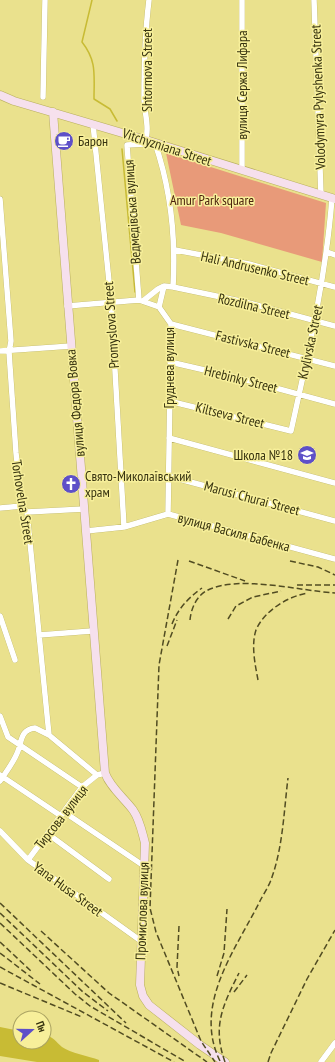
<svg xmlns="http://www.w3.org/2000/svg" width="335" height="1062" font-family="'PT Sans Narrow',sans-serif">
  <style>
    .green { fill: #e89a79 }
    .water { fill: #c8bb34 }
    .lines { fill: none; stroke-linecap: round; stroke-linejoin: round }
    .stream { stroke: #c8bb34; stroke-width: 1.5 }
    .street-casing { stroke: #b8af5c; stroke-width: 6 }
    .secondary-casing { stroke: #b8af5c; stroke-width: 9 }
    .street { stroke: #fff; stroke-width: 5.5 }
    .secondary { stroke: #f6e0ed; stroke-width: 8 }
    .rail { stroke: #514c22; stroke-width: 1.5; stroke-dasharray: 6 3; stroke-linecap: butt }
    .labels { text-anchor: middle; stroke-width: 3; stroke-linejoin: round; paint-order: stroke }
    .street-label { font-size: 14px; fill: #36320f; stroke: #f7ef9a }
    .poi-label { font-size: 14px; fill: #36320f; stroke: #f7ef9a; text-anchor: start }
    .park-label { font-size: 14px; fill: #4b210d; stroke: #f7ef9a }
  </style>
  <rect width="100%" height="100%" fill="#eae18d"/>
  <!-- green -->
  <path class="green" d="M 166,153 L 326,203 L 322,262 L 221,233 L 181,225 Z"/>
  <!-- water -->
  <path class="water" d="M 0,1027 L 20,1031 L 20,1042 L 44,1042 L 44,1035 C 53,1036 56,1042 62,1047 C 70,1053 89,1056 99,1060 L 99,1062 L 37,1062 L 0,1056 Z"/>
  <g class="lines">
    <!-- stream -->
    <path class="stream" d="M 92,0 L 82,42 C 97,61 94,75 94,99 L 110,109 L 117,121
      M 122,149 L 135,292"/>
    <!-- street casing -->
    <g class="street-casing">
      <path id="street" d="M 314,0 L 321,195
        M 43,97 L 45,0
        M 93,124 L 111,301 L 124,527
        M 155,143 C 171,190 176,237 173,287 L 164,286 L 159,307 L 171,324 L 168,514
        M 242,170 L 242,0
        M 0,199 L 11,341 L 9,352 L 16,453 L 22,506 L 27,512 L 49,735 L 97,775 L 105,773
        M 175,250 L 249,264 L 335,287
        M 327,252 L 335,255
        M 173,287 L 245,302 L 335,326
        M 139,300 L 127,145 L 144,144 C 151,129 144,113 144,98 C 144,65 145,32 149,0
        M 143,301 L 158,289 L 164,286
        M 67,306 L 139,300 L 159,307
        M 171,324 L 335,366
        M 0,351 L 71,346
        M 170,362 L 235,377 L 335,404
        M 169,401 L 291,431 C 308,354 326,277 332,198
        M 169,438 L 335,483
        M 168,476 L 335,521
        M 0,508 L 22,506
        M 27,512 L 84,509
        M 86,531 L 124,527 L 168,514 L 335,559
        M 0,616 L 15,660
        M 39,635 L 92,631
        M 0,716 L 8,737 L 82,787
        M 0,775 L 61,816
        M 0,781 C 6,772 14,762 18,751 C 22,741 20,730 35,728 L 49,735
        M 64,812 L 144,866
        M 0,831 L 28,860 L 141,941
        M 48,834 L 109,879
        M 28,860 L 82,787 L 97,775
        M 321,1062 L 335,1043"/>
    </g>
    <!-- secondary casing -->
    <g class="secondary-casing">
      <path id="secondary" d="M 0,95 L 14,101 L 146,140 L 335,199
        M 53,112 L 105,773 C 110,787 124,798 133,810 C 140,820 142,832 145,843 L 140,985 L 143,996 L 149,1005 L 200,1045 L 225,1062"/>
    </g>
    <!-- street -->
    <use href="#street" class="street"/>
    <!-- secondary -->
    <use href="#secondary" class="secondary"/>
    <!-- rail -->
    <path class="rail" d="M 178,560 L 159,665 L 150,908 L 156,932 L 201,1041 L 215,1062
      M 189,561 L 245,581
      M 290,561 L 318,567 L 335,575
      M 297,585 L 335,585
      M 228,619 L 236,606 L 253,597 L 281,591
      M 190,620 C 191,609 196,597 206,591 C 237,574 300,591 335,593
      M 172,624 C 178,609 188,598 202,588
      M 167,646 L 177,620
      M 258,680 C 255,664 251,645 256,630 C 264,611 288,596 308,593
      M 0,903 L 126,1023
      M 0,913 L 83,992 L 108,1011
      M 0,923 L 75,994 L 90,1006 L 186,1062
      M 179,926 L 177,967 L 179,976
      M 41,931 L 109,993 L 207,1062
      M 0,942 L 32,972
      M 0,953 L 40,984
      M 0,967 L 174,1062
      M 217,976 L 224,953 L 227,909
      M 0,983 L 82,1017
      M 234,992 L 247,975
      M 220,1061 C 192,1004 237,948 261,899 C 265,892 270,884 272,877 C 283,846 284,810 288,778
      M 225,1062 C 212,1026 223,1005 239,973
      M 268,1062 L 271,1053 L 307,979 L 335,930"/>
  </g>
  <!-- icons -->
  <defs>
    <g id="cafe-disc" transform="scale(1)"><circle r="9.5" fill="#5e50c8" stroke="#f7ef9a"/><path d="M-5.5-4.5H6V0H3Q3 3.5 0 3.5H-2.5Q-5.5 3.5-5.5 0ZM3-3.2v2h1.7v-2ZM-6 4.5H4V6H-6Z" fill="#fff"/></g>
    <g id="school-disc" transform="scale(1)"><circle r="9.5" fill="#5e50c8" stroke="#f7ef9a"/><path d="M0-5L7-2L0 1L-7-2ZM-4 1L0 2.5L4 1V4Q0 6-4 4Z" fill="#fff"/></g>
    <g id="church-disc" transform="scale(1)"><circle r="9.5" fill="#5e50c8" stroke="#f7ef9a"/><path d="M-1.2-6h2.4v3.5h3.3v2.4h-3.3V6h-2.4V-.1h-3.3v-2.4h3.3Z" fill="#fff"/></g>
  </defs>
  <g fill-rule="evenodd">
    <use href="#cafe-disc" x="64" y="141"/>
    <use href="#school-disc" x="307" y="455"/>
    <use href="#church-disc" x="71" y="484"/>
  </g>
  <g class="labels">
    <!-- street labels -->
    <g class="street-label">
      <text transform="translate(147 70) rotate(-90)" y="5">Shtormova Street</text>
      <text transform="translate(242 85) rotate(-90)" y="5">вулиця Сержа Лифара</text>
      <text transform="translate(318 97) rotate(-92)" y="5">Volodymyra Pylyshenka Street</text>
      <text transform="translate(167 147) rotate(18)" y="5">Vitchyzniana Street</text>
      <text transform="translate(132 212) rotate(-94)" y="5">Ведмедівська вулиця</text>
      <text transform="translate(255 268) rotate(13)" y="5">Hali Andrusenko Street</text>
      <text transform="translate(254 306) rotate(13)" y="5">Rozdilna Street</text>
      <text transform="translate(111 325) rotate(-94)" y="5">Promyslova Street</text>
      <text transform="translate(310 342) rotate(-78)" y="5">Krylivska Street</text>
      <text transform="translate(253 344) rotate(14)" y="5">Fastivska Street</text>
      <text transform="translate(169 368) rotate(-90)" y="5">Груднева вулиця</text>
      <text transform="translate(241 379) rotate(14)" y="5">Hrebinky Street</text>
      <text transform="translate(75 403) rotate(-95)" y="5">вулиця Федора Вовка</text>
      <text transform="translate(230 415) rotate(14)" y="5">Kiltseva Street</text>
      <text transform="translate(252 498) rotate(15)" y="5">Marusi Churai Street</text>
      <text transform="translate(23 502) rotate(81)" y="5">Torhovelna Street</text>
      <text transform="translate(234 532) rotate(15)" y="5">вулиця Василя Бабенка</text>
      <text transform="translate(61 817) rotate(-52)" y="5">Тирсова вулиця</text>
      <text transform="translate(68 889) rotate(36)" y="5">Yana Husa Street</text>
      <text transform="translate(142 911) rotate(-88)" y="5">Промислова вулиця</text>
    </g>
    <!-- poi labels -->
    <g class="poi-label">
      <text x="78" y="146">Барон</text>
      <text x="293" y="460" text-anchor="end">Школа №18</text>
      <text x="85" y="481">Свято-Миколаївський<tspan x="85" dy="16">храм</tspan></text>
    </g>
    <!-- park labels -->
    <g class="park-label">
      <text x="212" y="205">Amur Park square</text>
    </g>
  </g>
  <!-- north arrow -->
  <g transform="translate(32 1030) rotate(69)"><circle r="19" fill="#f7ef9a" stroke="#aaa362"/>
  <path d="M0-3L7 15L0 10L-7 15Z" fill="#5e50c8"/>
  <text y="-6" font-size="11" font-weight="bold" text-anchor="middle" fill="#36320f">Пн</text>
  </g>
</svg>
